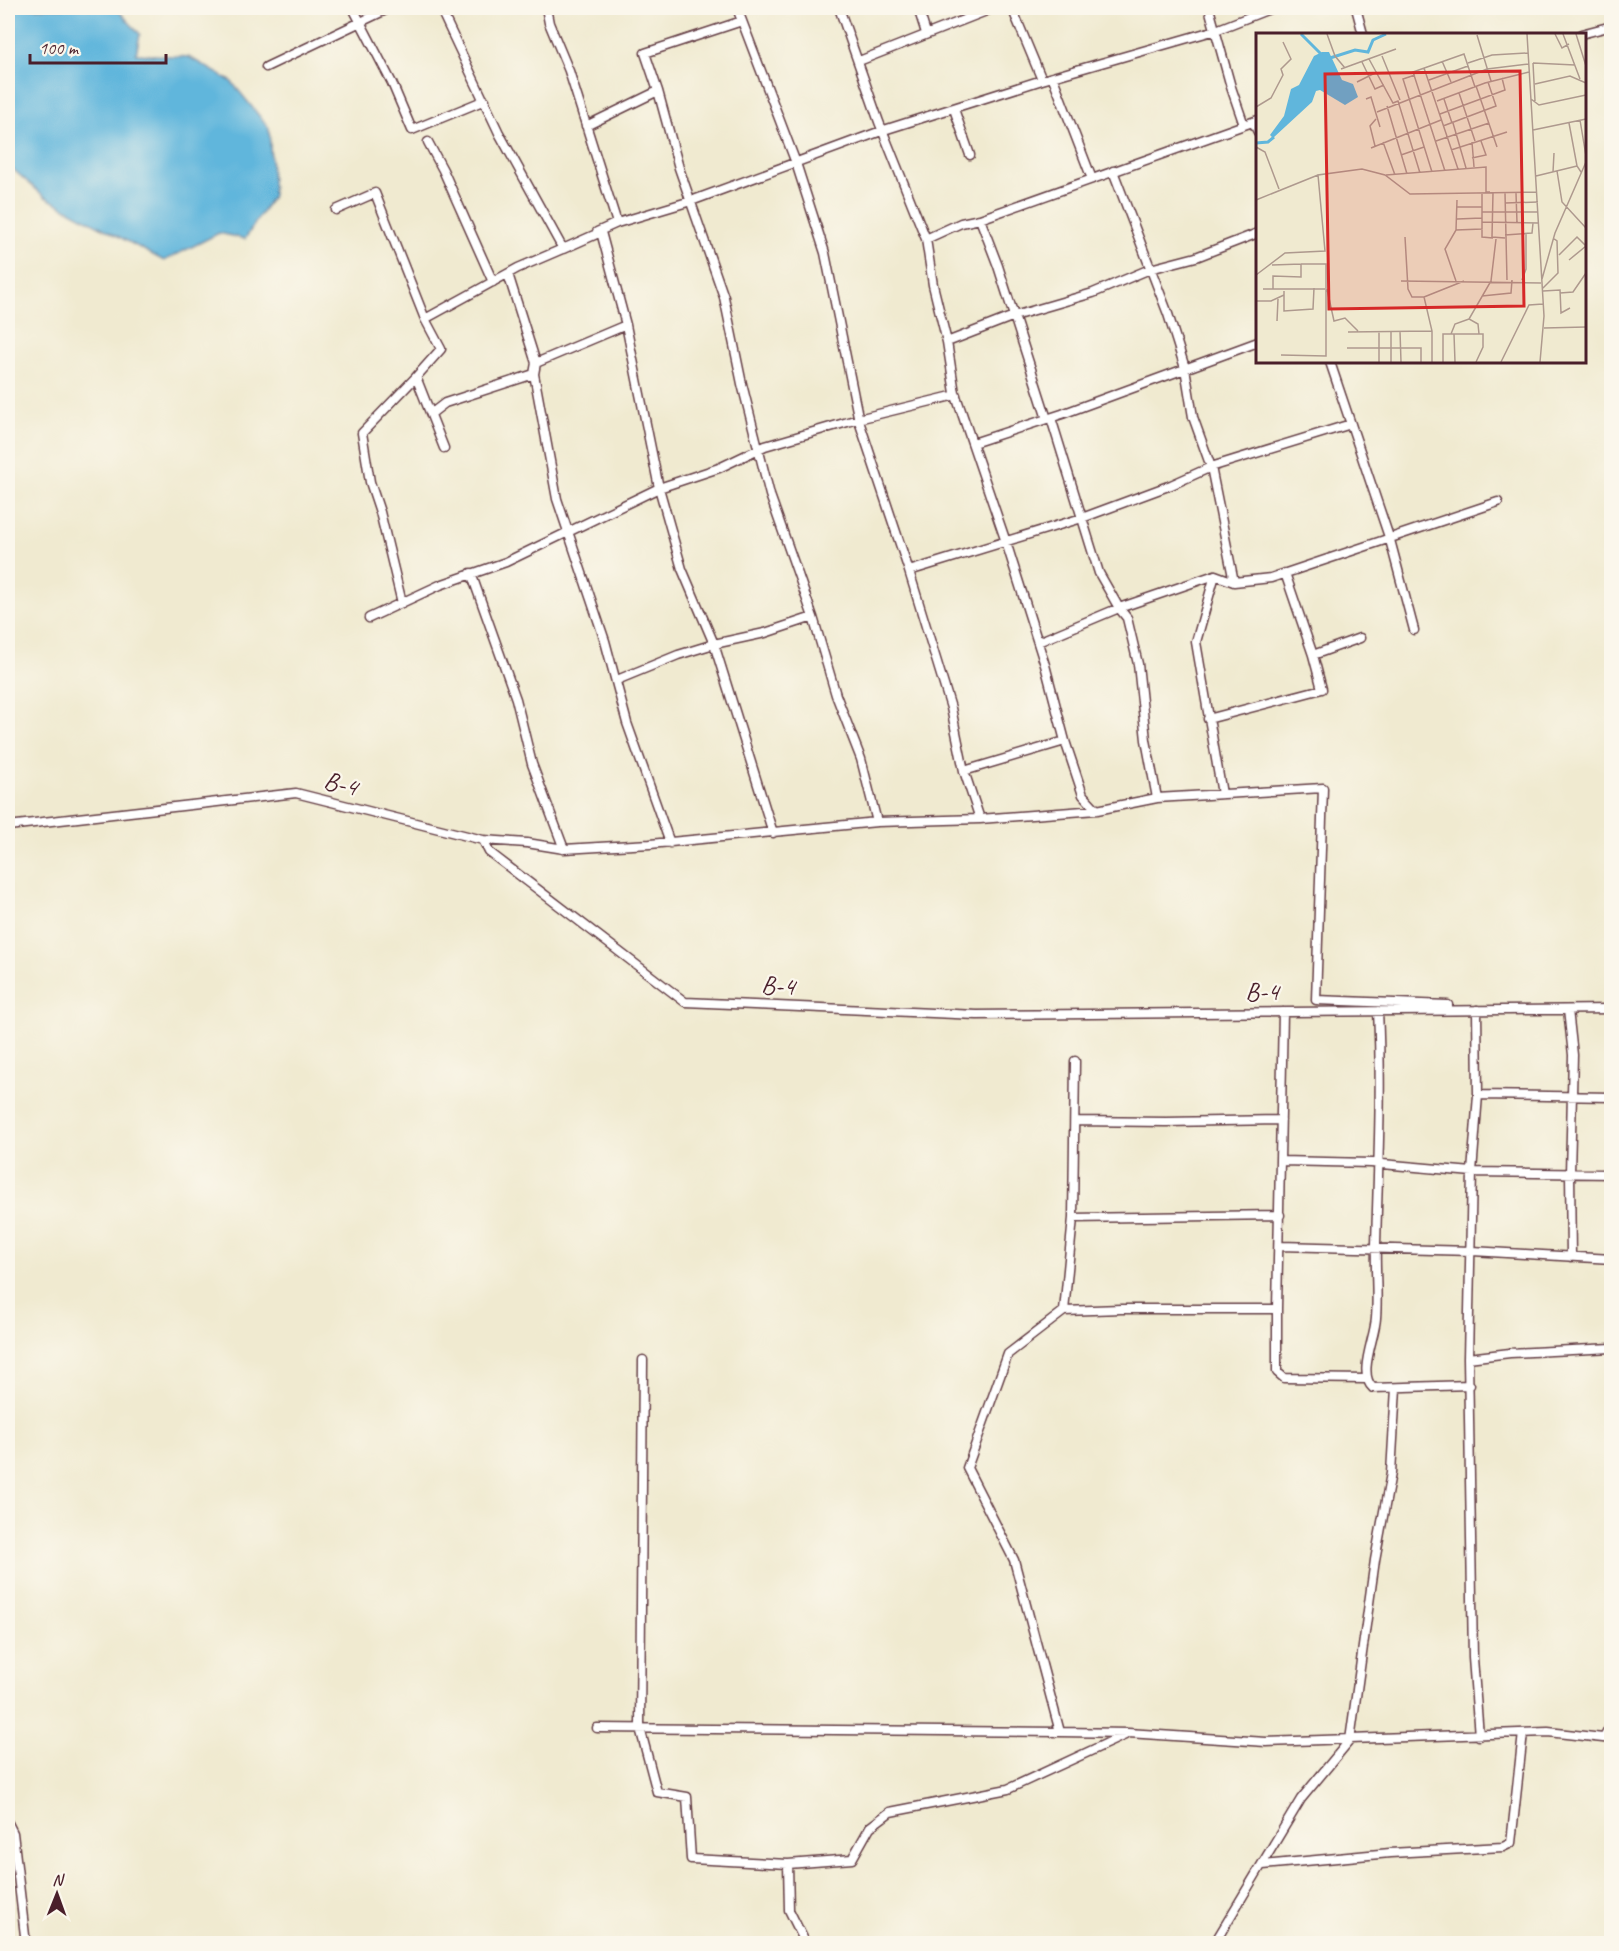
<svg xmlns="http://www.w3.org/2000/svg" width="1619" height="1951" font-family="Caveat,sans-serif">
  <style>
    .water { fill: #60b6dc; stroke: #556a84; stroke-width: 1.5 }
    .lines { fill: none; stroke-linecap: round; stroke-linejoin: round }
    .street-casing { stroke: #633d44; stroke-width: 11 }
    .street { stroke: #fff; stroke-width: 8 }
    .labels { text-anchor: middle; stroke-width: 4.5; stroke-linejoin: round; paint-order: stroke }
    .street-label { font-size: 26px; fill: #4a1f2b; stroke: #fbf7ec }
    .inset-river { fill: none; stroke: #60b6dc; stroke-width: 3 }
    .inset-road { fill: none; stroke: #ae998e; stroke-width: 1.5 }
    .view { fill: #d62828; fill-opacity: 0.15; stroke: #d62828; stroke-width: 3 }
    .inset-edge { fill: none; stroke: #4a1f2b; stroke-width: 3 }
  </style>
  <rect width="100%" height="100%" fill="#fbf7ec"/>
  <filter id="ink" filterUnits="userSpaceOnUse"><feTurbulence type="fractalNoise" baseFrequency=".0167" numOctaves="2"/><feDisplacementMap in="SourceGraphic" scale="12" xChannelSelector="R" yChannelSelector="G"/><feConvolveMatrix kernelMatrix="1 2 1 2 8 2 1 2 1" color-interpolation-filters="sRGB"/></filter>
  <filter id="wash" filterUnits="userSpaceOnUse"><feTurbulence type="fractalNoise" baseFrequency=".008" numOctaves="4" result="noise"/><feDisplacementMap in="SourceGraphic" scale="24" xChannelSelector="R" yChannelSelector="G"/><feGaussianBlur stdDeviation="1.35" result="paint"/><feColorMatrix in="noise" values="0 0 0 0 0 0 0 0 0 0 0 0 0 0 0 0 0 1.4 0 .05"/><feComposite in="paint" operator="in"/></filter>
  <g filter="url(#wash)">
    <rect width="100%" height="100%" fill="#f0ead0"/>
    <!-- water -->
    <path class="water" d="M 8,8 L 116,8 L 140,34 L 136,54 L 189,57 L 231,81 L 269,128 L 273,195 L 245,239 L 219,233 L 164,261 L 45,197 L 8,165 Z"/>
  </g>
  <g filter="url(#ink)">
    <g class="lines">
      <!-- street casing -->
      <g class="street-casing">
        <path id="street" d="M 353,8 L 392,83 L 412,130 L 485,100
          M 440,8 L 499,133 L 563,249 L 601,232 L 626,325 L 659,488 L 682,569 L 714,644 L 773,833
          M 546,8 L 549,23 L 569,71 L 617,223
          M 737,8 L 796,163 L 825,253 L 859,421 L 909,571 L 951,708 L 964,771 L 980,819
          M 839,8 L 879,122 L 926,239 L 933,285 L 947,342 L 955,393 L 1006,542 L 1045,665 L 1065,741 L 1083,795 L 1097,810
          M 918,8 L 926,33
          M 1012,8 L 1042,80
          M 1209,8 L 1231,87 L 1244,125
          M 1356,8 L 1363,34
          M 742,21 L 645,53 L 658,91 L 679,168 L 724,297 L 742,384 L 770,495 L 813,617 L 836,695 L 861,759 L 877,822
          M 1581,34 L 1612,26
          M 859,61 L 994,8
          M 266,67 L 390,8
          M 1053,78 L 1092,179
          M 954,109 L 970,155
          M 1253,122 L 1258,132
          M 586,126 L 658,91
          M 428,142 L 443,170 L 493,282
          M 1113,171 L 1168,314 L 1185,368 L 1193,417 L 1211,467 L 1234,582
          M 336,210 L 375,193 L 425,319 L 441,349 L 416,377 L 444,448
          M 980,219 L 998,266 L 1047,419
          M 597,232 L 617,223 L 691,201 L 884,130 L 1042,80 L 1216,30 L 1272,8
          M 926,239 L 961,223 L 980,219 L 1258,120
          M 508,274 L 536,363 L 534,374 L 557,499 L 605,641 L 627,723 L 670,843
          M 425,319 L 518,268 L 567,247
          M 947,342 L 1014,316 L 1093,293 L 1150,269 L 1196,257 L 1258,233
          M 1330,362 L 1390,540 L 1414,630
          M 536,363 L 626,325
          M 432,413 L 445,403 L 534,374
          M 1051,418 L 1099,573 L 1119,608 L 1127,618 L 1138,664 L 1146,740 L 1157,798
          M 973,443 L 1062,414 L 1258,342
          M 909,571 L 1082,518 L 1171,485 L 1211,467 L 1351,424
          M 471,573 L 516,699 L 532,764 L 564,849
          M 1215,575 L 1196,642 L 1222,794
          M 402,603 L 380,512 L 370,482 L 362,433 L 416,377
          M 369,618 L 440,585 L 506,562 L 659,488 L 719,468 L 765,446 L 858,419 L 956,395
          M 1038,642 L 1119,608 L 1215,575 L 1234,582 L 1271,578 L 1498,502
          M 1313,655 L 1360,638
          M 617,680 L 678,655 L 714,644 L 765,633 L 813,617
          M 1208,719 L 1322,689 L 1313,655 L 1285,573
          M 964,771 L 1065,741
          M 8,826 L 296,793 L 483,840 L 489,852 L 685,1002 L 977,1015 L 1612,1009
          M 483,840 L 527,843 L 564,849 L 650,844 L 877,822 L 980,819 L 1097,810 L 1157,798 L 1323,788 L 1316,1000 L 1448,1005
          M 1477,1010 L 1478,1095 L 1472,1172 L 1468,1358 L 1473,1658 L 1479,1736
          M 1568,1010 L 1573,1055 L 1570,1173 L 1571,1257
          M 1378,1011 C 1382,1089 1378,1167 1376,1245 C 1375,1269 1378,1294 1376,1318 C 1375,1338 1357,1374 1373,1388 L 1470,1385
          M 1478,1095 L 1612,1097
          M 1075,1121 L 1166,1122 L 1281,1120
          M 1281,1161 L 1371,1163 L 1472,1172 L 1612,1174
          M 1073,1218 L 1280,1215
          M 1280,1246 L 1472,1251 L 1612,1259
          M 1277,1309 L 1277,1372 L 1284,1378 L 1367,1379
          M 1064,1311 L 1073,1218 L 1075,1061
          M 1468,1358 L 1510,1353 L 1612,1348
          M 643,1360 L 640,1728 L 657,1792 L 687,1797 L 691,1859 L 788,1864
          M 597,1728 L 1060,1732 L 1128,1733 L 1266,1742 L 1548,1732 L 1612,1739
          M 1060,1732 L 1014,1560 L 967,1468 L 1008,1354 L 1064,1311 L 1121,1309 L 1277,1309 L 1283,1012
          M 1604,1738 L 1612,1723
          M 8,1823 L 13,1833 L 26,1944
          M 1263,1865 L 1390,1853 L 1503,1847 L 1511,1843 L 1523,1733
          M 806,1944 L 789,1910 L 788,1864 L 852,1859 L 870,1827 L 890,1812 L 1008,1789 L 1125,1735
          M 1214,1944 L 1301,1799 L 1350,1740 L 1375,1560 L 1391,1473 L 1396,1388"/>
      </g>
      <!-- street -->
      <use href="#street" class="street"/>
    </g>
  </g>
  <g class="labels">
    <!-- street labels -->
    <g class="street-label">
      <text transform="translate(341 783) rotate(14)" y="9">B-4</text>
      <text transform="translate(778 985) rotate(3)" y="9">B-4</text>
      <text transform="translate(1262 991) rotate(-1)" y="9">B-4</text>
    </g>
  </g>
  <!-- overview -->
  <g transform="translate(1256 33)">
    <rect width="330" height="330" fill="#f0ead0"/>
    <path d="M 66,19 L 73,19 L 86,47 L 97,51 L 102,64 L 89,72 L 64,57 L 60,58 L 56,69 L 17,105 L 14,102 L 28,83 L 35,56 L 43,52 L 58,23 Z" fill="#60b6dc"/>
    <path class="inset-river" d="M 45,1 L 66,22M 74,25 L 99,17 L 112,19 L 117,7 L 130,1M 0,110 L 12,109 L 18,104"/>
    <path class="inset-road" d="M 71,1 L 79,23 L 89,35M 271,1 L 288,283 L 284,329M 299,1 L 306,15 L 313,11M 307,1 L 324,46M 320,1 L 330,33M 221,2 L 235,48M 126,23 L 144,67M 113,26 L 137,70 L 142,68 L 164,140M 186,28 L 195,49M 106,29 L 119,56 L 128,52M 212,30 L 236,22 L 272,20M 277,30 L 319,32M 277,30 L 279,68M 168,35 L 202,136M 85,36 L 140,16M 159,42 L 147,46 L 176,139M 173,47 L 212,33M 101,49 L 121,39M 279,51 L 314,43 L 330,50M 220,53 L 241,114M 203,60 L 219,108M 110,66 L 115,64 L 124,94M 188,66 L 196,90M 275,66 L 283,72 L 330,62M 181,68 L 229,50 L 273,39M 131,73 L 151,141M 0,74 L 15,65 L 27,42 L 25,36 L 35,26 L 27,9M 121,79 L 231,36 L 273,31M 184,81 L 249,57 L 246,45M 324,87 L 330,123M 197,90 L 210,135M 313,90 L 321,133 L 325,139M 187,93 L 240,73 L 232,49M 277,97 L 330,86M 180,108 L 233,90M 127,109 L 139,142M 216,109 L 218,134M 119,113 L 114,93 L 120,86M 0,114 L 9,119 L 23,156M 115,115 L 185,87M 195,117 L 251,99M 145,122 L 168,114M 216,125 L 230,122 L 225,108M 189,138 L 157,39 L 208,21 L 219,54M 301,138 L 306,169 L 330,195M 297,139 L 298,120M 130,142 L 230,134 L 230,159 L 234,159M 280,143 L 321,133M 237,160 L 236,204 L 249,205M 249,160 L 251,247M 260,160 L 261,190M 0,167 L 62,142M 249,170 L 282,169M 201,174 L 226,174M 226,179 L 281,179M 201,186 L 226,185M 226,189 L 282,190M 226,196 L 226,204 L 237,205M 200,197 L 201,167M 249,202 L 276,200 L 277,190M 149,204 L 152,256 L 156,264 L 168,264M 303,222 L 321,204 L 330,213 L 313,227M 16,232 L 45,231 L 45,244 L 17,243 L 17,256M 0,242 L 29,220 L 69,218 L 62,142 L 106,136 L 129,142 L 154,161 L 281,159M 286,246 L 299,200 L 330,129M 266,247 L 270,236 L 270,200M 145,248 L 285,250M 200,248 L 189,216 L 200,197 L 226,196 L 226,161M 287,255 L 302,240 L 301,208 L 297,205M 7,256 L 69,256M 71,256 L 78,288 L 89,285 L 102,298M 28,258 L 28,278 L 57,276 L 58,255M 287,258 L 304,257 L 305,280 L 314,275M 304,260 L 317,259 L 330,240M 226,263 L 255,260 L 256,247M 0,268 L 15,268 L 28,262M 21,288 L 22,266M 288,295 L 330,294M 123,298 L 123,329M 135,298 L 135,329M 144,298 L 145,329M 92,299 L 176,298M 195,301 L 199,291 L 213,286M 198,301 L 199,329M 223,301 L 222,291 L 213,286 L 235,248 L 240,206M 91,315 L 165,315 L 165,329M 25,322 L 70,323 L 70,231 L 45,231M 176,329 L 176,298 L 168,264 L 208,248M 187,329 L 187,301 L 227,301 L 227,314 L 220,329M 245,329 L 273,272 L 287,271"/>
    <path class="view" d="M 264,38 L 268,273 L 73,276 L 69,41 Z"/>
    <rect width="330" height="330" class="inset-edge"/>
  </g>
  <!-- margin -->
  <rect width="1619" height="1951" fill="none" stroke="#fbf7ec" stroke-width="30"/>
  <!-- north arrow -->
  <g transform="translate(57 1894) rotate(1)" stroke="#fbf7ec" stroke-width="4.5" paint-order="stroke">
  <path d="M0-4.5L10 22L0 15L-10 22Z" fill="#4a1f2b"/>
  <text y="-9" font-size="16" font-weight="bold" text-anchor="middle" fill="#4a1f2b">N</text>
  </g>
  <!-- scale -->
  <path d="M30 54v9h136v-9" fill="none" stroke="#4a1f2b" stroke-width="3"/>
  <text x="39" y="54" font-size="18" fill="#4a1f2b" stroke="#fbf7ec" stroke-width="4.5" paint-order="stroke">100 m</text>
</svg>
